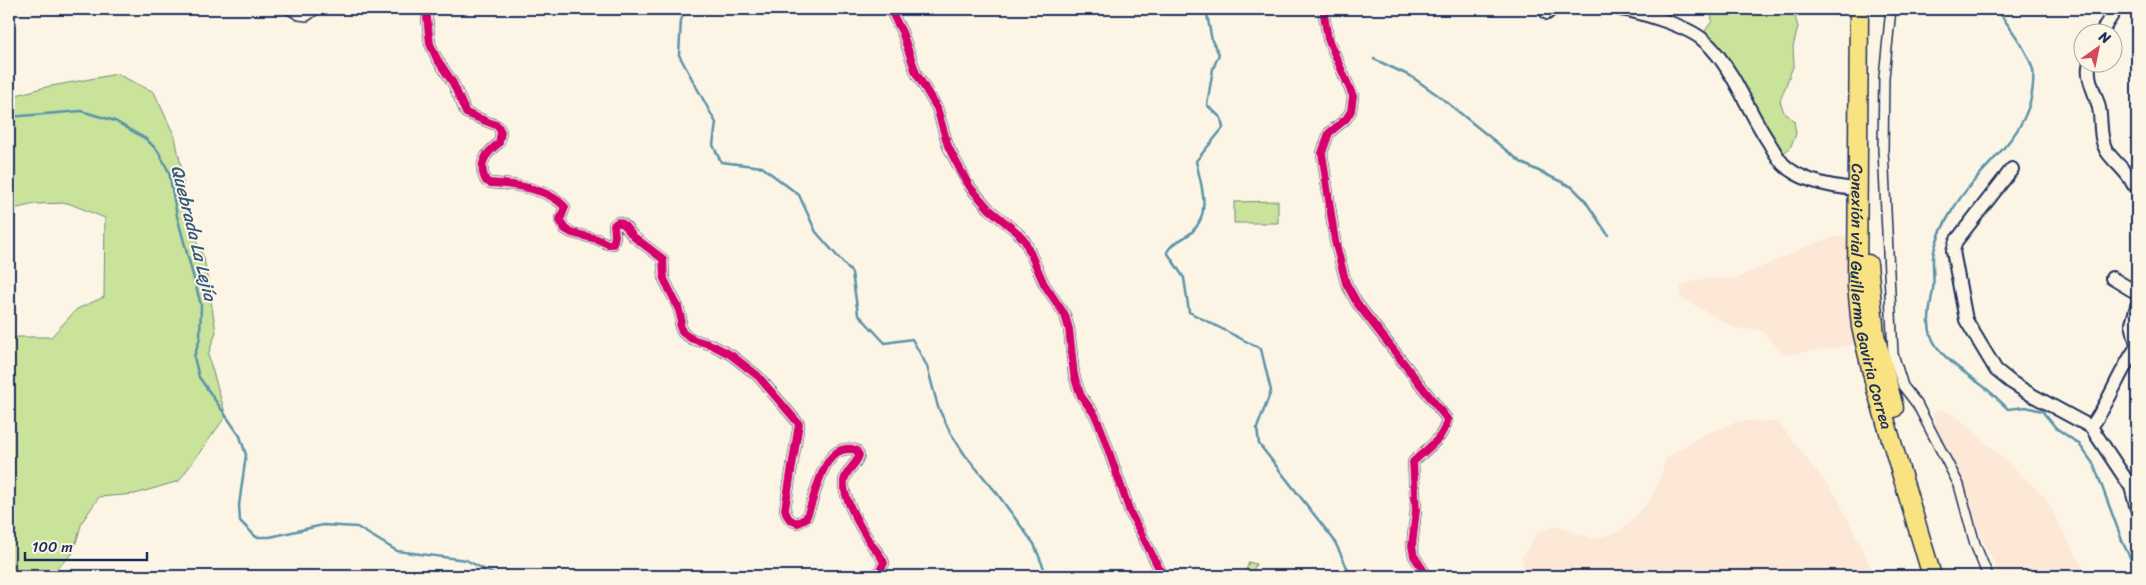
<svg xmlns="http://www.w3.org/2000/svg" width="2146" height="585" font-family="Sriracha,sans-serif">
  <style>
    .built { fill: #fde7d6 }
    .green { fill: #c9e39a; stroke: #72897c }
    .lines { fill: none; stroke-linecap: round; stroke-linejoin: round }
    .stream { stroke: #5a93aa; stroke-width: 2.5 }
    .street-casing { stroke: #1b2f5e; stroke-width: 12 }
    .secondary-casing { stroke: #1b2f5e; stroke-width: 16 }
    .highway-casing { stroke: #1b2f5e; stroke-width: 21 }
    .street { stroke: #fcf5e5; stroke-width: 9 }
    .secondary { stroke: #fcf5e5; stroke-width: 12 }
    .highway { stroke: #f8e281; stroke-width: 18 }
    .cycleway-casing { stroke: #fcf5e5; stroke-width: 11 }
    .cycleway { stroke: #d6006c; stroke-width: 8 }
    .labels { text-anchor: middle; stroke-width: 4; stroke-linejoin: round; paint-order: stroke }
    .street-label { font-size: 16px; fill: #1b2f5e; stroke: #fcf5e5 }
    .water-label { font-size: 18px; font-style: italic; fill: #35587e; stroke: #fcf5e5 }
  </style>
  <rect width="100%" height="100%" fill="#fcf5e5"/>
  <filter id="ink" filterUnits="userSpaceOnUse"><feTurbulence type="fractalNoise" baseFrequency=".02" numOctaves="2"/><feDisplacementMap in="SourceGraphic" scale="10" xChannelSelector="R" yChannelSelector="G"/><feConvolveMatrix kernelMatrix="1 2 1 2 8 2 1 2 1" color-interpolation-filters="sRGB"/></filter>
  <g filter="url(#ink)">
    <!-- built -->
    <path class="built" d="M 1839,236 L 1851,236 L 1860,344 L 1785,355 L 1761,330 L 1735,328 L 1680,297 L 1681,286 L 1688,283 L 1702,279 L 1737,278 L 1812,244 Z
      M 1941,409 L 1959,418 L 2045,497 L 2087,576 L 2001,576 L 1983,541 L 1960,477 L 1935,425 L 1933,413 Z
      M 1738,421 L 1778,422 L 1837,497 L 1875,576 L 1525,576 L 1522,557 L 1538,532 L 1557,526 L 1594,539 L 1621,531 L 1648,503 L 1660,479 L 1666,458 L 1701,436 Z"/>
    <!-- green -->
    <path class="green" d="M 1711,9 L 1793,9 L 1798,27 L 1793,47 L 1794,64 L 1780,101 L 1784,112 L 1794,121 L 1796,134 L 1790,148 L 1781,155 L 1777,150 L 1750,95 L 1719,51 L 1708,38 L 1705,31 L 1712,21 Z
      M 117,74 L 154,92 L 175,137 L 182,171 L 186,218 L 204,258 L 216,332 L 208,355 L 226,416 L 179,481 L 135,494 L 99,497 L 82,522 L 73,553 L 49,576 L 9,576 L 9,340 L 17,337 L 51,337 L 77,309 L 104,297 L 105,218 L 68,203 L 35,204 L 9,210 L 9,97 L 46,87 Z
      M 1278,201 L 1278,223 L 1234,223 L 1234,202 Z
      M 1249,562 L 1256,564 L 1251,576 L 1244,576 Z"/>
    <g class="lines">
      <!-- stream -->
      <path class="stream" d="M 686,9 L 681,20 L 679,55 L 716,123 L 713,145 L 721,162 L 762,167 L 799,195 L 816,232 L 852,273 L 858,314 L 885,343 L 912,339 L 927,366 L 938,407 L 950,432 L 965,455 L 996,492 L 1034,544 L 1047,576
        M 1206,9 L 1212,41 L 1219,54 L 1213,69 L 1207,105 L 1221,118 L 1223,128 L 1196,161 C 1201,185 1212,213 1192,232 C 1183,240 1173,241 1167,252 L 1184,278 L 1189,312 L 1261,349 L 1271,391 L 1257,428 L 1259,444 L 1334,540 L 1351,576
        M 1997,9 C 2010,29 2026,47 2033,70 C 2034,75 2033,81 2033,85 C 2030,127 2000,151 1975,180 C 1959,197 1939,228 1934,251 C 1931,263 1935,277 1933,289 C 1930,309 1924,330 1937,347 C 1950,364 1967,374 1983,386 C 1992,393 2000,401 2008,409 L 2026,407 L 2042,411 L 2056,428 L 2079,444 L 2094,465 L 2123,543 L 2137,572
        M 1374,59 L 1412,77 L 1439,96 L 1522,163 L 1572,187 L 1584,199 L 1608,235
        M 9,117 L 81,111 L 115,121 L 146,139 L 158,151 L 169,172 L 177,216 L 201,305 L 200,338 L 194,357 L 199,377 L 240,436 L 246,455 L 239,505 L 240,521 L 256,537 L 270,537 L 323,525 L 357,527 L 397,551 L 466,560 L 497,576"/>
      <!-- street casing -->
      <g class="street-casing">
        <path id="street" d="M 289,9 L 299,15 L 307,16 L 316,9
          M 426,9 L 430,44 L 437,59 L 453,83 L 466,113 L 498,126 L 501,132 L 499,143 C 486,153 477,164 486,181 L 490,183 C 514,184 549,189 565,207 L 560,220 L 565,229 L 572,233 L 597,239 L 608,244 L 613,244 L 615,236 L 614,225 L 618,222 L 623,224 L 634,237 L 663,259 L 664,279 L 678,307 L 681,318 L 680,327 L 683,333 L 692,339 L 712,345 L 731,355 L 758,376 L 799,424 L 785,509 C 787,518 790,521 798,523 L 806,518 C 816,498 822,440 856,450 L 859,455 C 857,465 846,469 844,481 C 842,496 861,528 869,541 C 874,549 881,554 884,563 L 877,576
          M 890,9 L 902,32 L 916,73 L 937,108 L 948,146 L 955,160 L 970,187 L 989,209 L 1018,233 L 1025,241 L 1044,284 L 1065,315 L 1069,329 L 1074,375 L 1077,385 L 1081,396 L 1095,415 L 1101,429 L 1130,512 L 1163,576
          M 1323,9 L 1328,39 L 1353,96 L 1351,111 L 1346,119 L 1329,133 L 1322,153 L 1335,241 L 1346,283 L 1357,303 L 1447,419 C 1444,439 1426,449 1413,462 L 1416,510 L 1412,546 L 1414,556 L 1427,576
          M 1891,9 L 1884,77 L 1883,150 L 1893,354
          M 1889,356 L 1893,354 L 1903,386 L 1917,404 L 1959,485 L 1975,544 L 1988,576"/>
      </g>
      <!-- secondary casing -->
      <g class="secondary-casing">
        <path id="secondary" d="M 1545,9 L 1547,13 L 1552,9
          M 1621,9 C 1641,12 1686,26 1702,39 C 1716,50 1724,64 1733,78 C 1745,99 1755,121 1768,141 C 1773,149 1777,157 1783,164 C 1801,182 1833,187 1857,189
          M 2103,32 L 2105,26 L 2116,9
          M 2090,62 C 2085,78 2096,93 2099,108 C 2102,122 2099,137 2106,150 C 2114,163 2127,170 2133,184
          M 2012,169 L 1956,241 L 1953,251 L 1966,320 L 1996,370 L 2011,382 L 2030,394 L 2091,427
          M 2112,278 L 2137,293
          M 2137,306 L 2132,324 L 2137,345
          M 2137,347 C 2119,371 2110,402 2091,427 L 2131,487 L 2137,509"/>
      </g>
      <!-- highway casing -->
      <g class="highway-casing">
        <g id="highway">
          <path id="s1" d="M 1859,9 L 1857,286 L 1861,327 L 1876,389 L 1932,576"/>
          <path d="M 1868,264 L 1875,335 L 1894,408"/>
        </g>
      </g>
      <!-- street -->
      <use href="#street" class="street"/>
      <!-- secondary -->
      <use href="#secondary" class="secondary"/>
      <!-- highway -->
      <use href="#highway" class="highway"/>
      <!-- cycleway casing -->
      <g class="cycleway-casing">
        <path id="cycleway" d="M 426,9 L 430,44 L 437,59 L 453,83 L 466,113 L 498,126 L 501,132 L 499,143 C 486,153 477,164 486,181 L 490,183 C 514,184 549,189 565,207 L 560,220 L 565,229 L 572,233 L 597,239 L 608,244 L 613,244 L 615,236 L 614,225 L 618,222 L 623,224 L 634,237 L 663,259 L 664,279 L 678,307 L 681,318 L 680,327 L 683,333 L 692,339 L 712,345 L 731,355 L 758,376 L 799,424 L 785,509 C 787,518 790,521 798,523 L 806,518 C 816,498 822,440 856,450 L 859,455 C 857,465 846,469 844,481 C 842,496 861,528 869,541 C 874,549 881,554 884,563 L 877,576
          M 890,9 L 902,32 L 916,73 L 937,108 L 948,146 L 955,160 L 970,187 L 989,209 L 1018,233 L 1025,241 L 1044,284 L 1065,315 L 1069,329 L 1074,375 L 1077,385 L 1081,396 L 1095,415 L 1101,429 L 1130,512 L 1163,576
          M 1323,9 L 1328,39 L 1353,96 L 1351,111 L 1346,119 L 1329,133 L 1322,153 L 1335,241 L 1346,283 L 1357,303 L 1447,419 C 1444,439 1426,449 1413,462 L 1416,510 L 1412,546 L 1414,556 L 1427,576"/>
      </g>
      <!-- cycleway -->
      <use href="#cycleway" class="cycleway"/>
    </g>
  </g>
  <g class="labels">
    <!-- street labels -->
    <g class="street-label">
      <text dy="6" stroke="none"><textPath href="#s1" startOffset="289">Conexión vial Guillermo Gaviria Correa</textPath></text>
    </g>
    <!-- water labels -->
    <g class="water-label">
      <text transform="translate(194 233) rotate(76)" y="6">Quebrada La Lejía</text>
    </g>
  </g>
  <!-- margin -->
  <rect width="2146" height="585" fill="none" stroke="#fcf5e5" stroke-width="30"/>
  <rect x="15" y="15" width="2116" height="555" fill="none" stroke="#1b2f5e" stroke-width="2" filter="url(#ink)"/>
  <!-- north arrow -->
  <g transform="translate(2098 48) rotate(33)"><circle r="24" fill="#fcf5e5" stroke="#a2a6af"/>
  <path d="M0-4L9 19L0 12L-9 19Z" fill="#d1495b"/>
  <text y="-8" font-size="14" font-weight="bold" text-anchor="middle" fill="#1b2f5e">N</text>
  </g>
  <!-- scale -->
  <path d="M25 552v8h122v-8" fill="none" stroke="#1b2f5e" stroke-width="2.5"/>
  <text x="32" y="552" font-size="15" fill="#1b2f5e" stroke="#fcf5e5" stroke-width="4" paint-order="stroke">100 m</text>
</svg>
